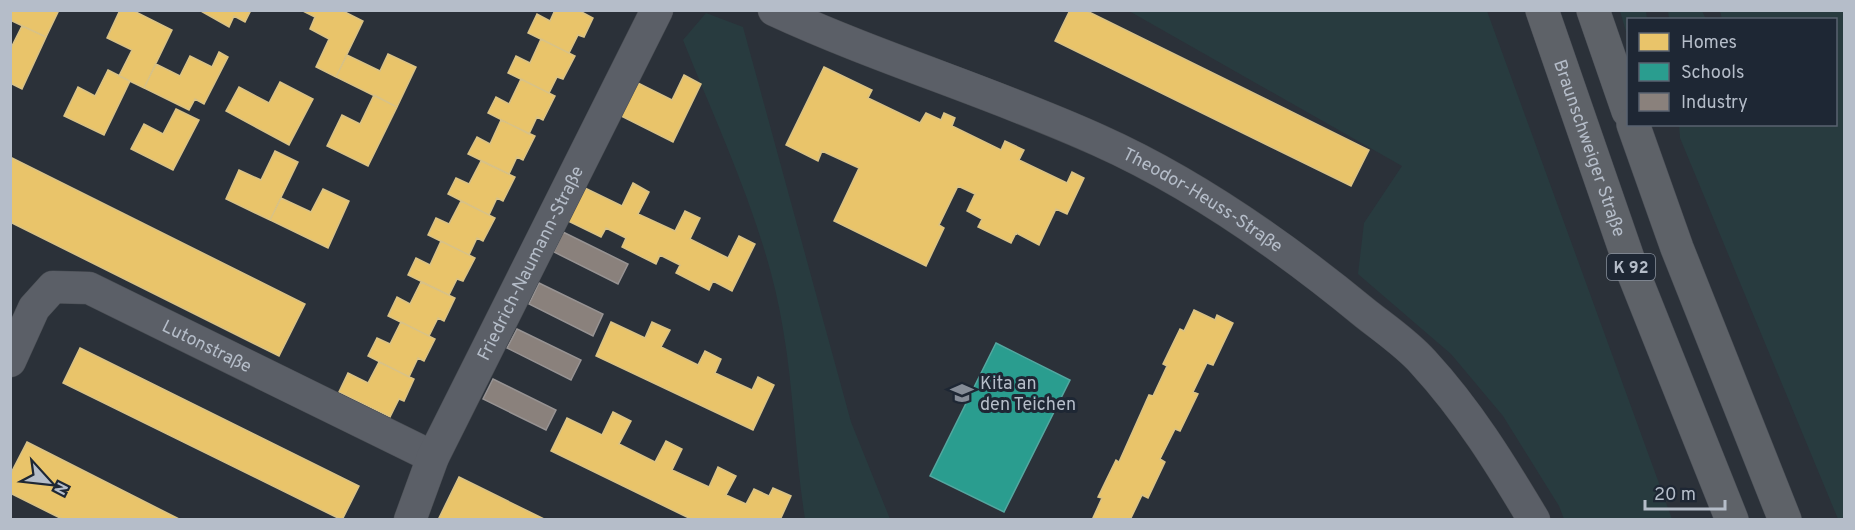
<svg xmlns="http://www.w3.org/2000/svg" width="1855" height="530" font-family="Overpass,sans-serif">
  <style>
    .green { fill: #283b3f }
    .homes { fill: #e9c46a; stroke: #d9c286; stroke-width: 1.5 }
    .schools { fill: #2a9d8f; stroke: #54a7a0; stroke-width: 1.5 }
    .industry { fill: #8a817c; stroke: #979393; stroke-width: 1.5 }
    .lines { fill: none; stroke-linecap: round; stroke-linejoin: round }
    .minor-casing { stroke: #494d53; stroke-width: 33 }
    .trunk-casing { stroke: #484d55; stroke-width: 34 }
    .minor { stroke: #5b5f67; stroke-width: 32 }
    .trunk { stroke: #5e6268; stroke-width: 33 }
    .labels { text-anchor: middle; stroke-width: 6; stroke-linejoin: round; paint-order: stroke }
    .shield { fill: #1e2734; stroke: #88909c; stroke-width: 1.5 }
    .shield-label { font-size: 16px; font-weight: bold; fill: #b5bdc9 }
    .street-label { font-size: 18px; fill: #b5bdc9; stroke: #1e2734 }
    .poi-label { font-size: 18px; fill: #b5bdc9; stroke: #1e2734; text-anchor: start }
  </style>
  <rect width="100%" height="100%" fill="#2b3139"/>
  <!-- green -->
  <path class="green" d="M 1129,11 L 1487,11 L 1672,519 L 1564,519 L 1559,506 L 1503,416 L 1451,354 L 1358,274 L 1364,223 L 1402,166 Z
    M 1620,11 L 1646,11 L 1647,19 L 1628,20 L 1628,38 Z
    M 1668,11 L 1702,11 L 1706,19 L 1669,19 Z
    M 1720,11 L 1844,11 L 1844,519 L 1838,519 L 1680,138 L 1679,125 L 1836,124 L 1836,20 L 1722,19 Z
    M 706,13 L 743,27 L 851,422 L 890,519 L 805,519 C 795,456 794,392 783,329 C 767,229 720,133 683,40 Z"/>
  <!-- homes -->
  <path class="homes" d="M 10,10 L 59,10 L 46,37 L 10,20 Z
    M 120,10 L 132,10 L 172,30 L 144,88 L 119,76 L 132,50 L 107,38 Z
    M 199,10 L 251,10 L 245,22 L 234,16 L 229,27 Z
    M 301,10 L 341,10 L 363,21 L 336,77 L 316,67 L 329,39 L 310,29 L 315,17 Z
    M 555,10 L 578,10 L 593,18 L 584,37 L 578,35 L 569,53 L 528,33 L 537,14 L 550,21 Z
    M 1070,10 L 1085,10 L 1369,150 L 1351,186 L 1055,41 Z
    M 22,26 L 46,37 L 22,89 L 10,83 L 10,50 Z
    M 541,39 L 575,56 L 563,79 L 557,77 L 549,93 L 508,73 L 516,56 L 530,63 Z
    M 219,52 L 228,57 L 204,104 L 195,99 L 189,110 L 144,88 L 156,64 L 180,76 L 190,56 L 212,67 Z
    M 388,54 L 416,67 L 397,107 L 336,77 L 347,55 L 380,71 Z
    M 824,67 L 872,90 L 868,98 L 920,123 L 926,113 L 941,120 L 944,113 L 955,118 L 952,126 L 1001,150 L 1005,141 L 1024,150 L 1019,160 L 1067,183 L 1072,172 L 1084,178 L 1067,214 L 1056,209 L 1039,245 L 1016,233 L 1011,243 L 978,227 L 982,219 L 967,211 L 975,194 L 958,186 L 939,225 L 944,228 L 926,266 L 834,221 L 859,168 L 822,151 L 818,161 L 786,145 Z
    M 108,70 L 130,81 L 104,135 L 64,116 L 78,87 L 95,96 Z
    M 684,75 L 701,84 L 673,142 L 621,116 L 638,83 L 672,100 Z
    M 521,79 L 555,96 L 543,120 L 537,117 L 529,134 L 488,113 L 496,97 L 509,104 Z
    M 280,82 L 313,99 L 289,145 L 226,111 L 239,87 L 269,103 Z
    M 374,95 L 397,107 L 368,166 L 327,146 L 342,115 L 360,124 Z
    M 176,109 L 199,120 L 173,170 L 131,149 L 144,124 L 163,134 Z
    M 501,120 L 535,136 L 523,160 L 517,157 L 509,174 L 468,154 L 477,137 L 490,144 Z
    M 275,151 L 298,162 L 270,220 L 226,199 L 239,170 L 261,180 Z
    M 10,157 L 305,304 L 279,356 L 10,222 Z
    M 481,161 L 515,177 L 503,201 L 497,198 L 489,215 L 448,194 L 456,178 L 469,184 Z
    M 633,183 L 649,192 L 638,214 L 675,231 L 685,211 L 700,218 L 690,239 L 728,258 L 739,236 L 755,244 L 732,291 L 713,281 L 709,290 L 676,273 L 680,265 L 660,255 L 656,264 L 622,247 L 626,238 L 606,228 L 601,237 L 568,221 L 585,188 L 622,206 Z
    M 323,189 L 349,201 L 328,248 L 270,220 L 281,198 L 311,212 Z
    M 461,201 L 495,218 L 483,241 L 477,238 L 469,255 L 428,235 L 436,218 L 449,224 Z
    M 441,241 L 475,258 L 463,281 L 457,279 L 449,295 L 408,275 L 416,258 L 430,265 Z
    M 421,282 L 455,298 L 444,321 L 438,318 L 429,336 L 388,316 L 397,297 L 410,304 Z
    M 1194,310 L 1215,320 L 1217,315 L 1233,323 L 1213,365 L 1207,363 L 1193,392 L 1198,394 L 1180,431 L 1175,429 L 1160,459 L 1165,462 L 1148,498 L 1142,495 L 1130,520 L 1092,520 L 1102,498 L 1098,497 L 1116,460 L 1119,462 L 1149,395 L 1153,396 L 1167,366 L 1163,364 L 1180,329 L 1184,331 Z
    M 401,322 L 435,339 L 424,361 L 418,358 L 409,377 L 368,356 L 377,338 L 390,344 Z
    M 611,322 L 645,338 L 652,322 L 670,330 L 661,347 L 698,365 L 705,351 L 721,359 L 715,373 L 752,390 L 758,377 L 774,385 L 753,430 L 596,356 Z
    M 80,348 L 359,486 L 342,520 L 63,383 Z
    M 379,362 L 414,379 L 404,401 L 399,399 L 390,417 L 339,392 L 348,373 L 368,383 Z
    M 613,412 L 631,421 L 619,444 L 655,462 L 666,441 L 682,449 L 672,470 L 709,487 L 718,467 L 736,476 L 726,495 L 746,504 L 754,489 L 769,496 L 773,488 L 791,496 L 780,520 L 693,520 L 551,451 L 567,418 L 602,435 Z
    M 27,442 L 181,520 L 64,520 L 10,493 L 10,475 Z
    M 459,477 L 546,520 L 438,520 Z"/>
  <!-- schools -->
  <path class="schools" d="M 996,343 L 1070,380 L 1004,512 L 930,476 Z"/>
  <!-- industry -->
  <path class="industry" d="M 563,232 L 628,264 L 618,284 L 554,252 Z
    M 539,283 L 603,314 L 593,336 L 529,304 Z
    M 517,329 L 581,360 L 571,380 L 507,348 Z
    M 493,379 L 556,410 L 546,430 L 483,399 Z"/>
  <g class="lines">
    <!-- minor casing -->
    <g class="minor-casing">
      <g id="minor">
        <path id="s1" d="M 774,10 C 880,59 992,92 1098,140 C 1192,182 1286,248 1366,314 C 1385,329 1407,344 1423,362 C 1468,411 1500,463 1534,520"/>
        <path id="s2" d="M 10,361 L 34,308 L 53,287 L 89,288 L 433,457"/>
        <path id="s3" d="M 410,520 L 433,457 L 657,10"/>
      </g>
    </g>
    <!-- trunk casing -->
    <g class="trunk-casing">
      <g id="trunk">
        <path id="s4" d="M 1542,10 L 1631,267 L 1732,520"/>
        <path d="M 1593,10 L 1628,111"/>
        <path d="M 1633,124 L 1677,248 L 1785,520"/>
      </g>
    </g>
    <!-- minor -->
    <use href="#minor" class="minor"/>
    <!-- trunk -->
    <use href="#trunk" class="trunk"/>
  </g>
  <!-- icons -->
  <defs>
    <g id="school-bare" transform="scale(1.8)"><path d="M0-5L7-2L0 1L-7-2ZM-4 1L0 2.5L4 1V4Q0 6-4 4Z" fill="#858c97" stroke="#1e2734" stroke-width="2.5" paint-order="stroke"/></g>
  </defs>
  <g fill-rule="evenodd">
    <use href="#school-bare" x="962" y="393"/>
  </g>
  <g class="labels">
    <!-- shield labels -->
    <rect class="shield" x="1607" y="254" width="48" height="26" rx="4.5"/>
    <g class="shield-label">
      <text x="1631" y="273">K 92</text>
    </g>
    <!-- street labels -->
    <g class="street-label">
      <text dy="6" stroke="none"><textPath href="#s4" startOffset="146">Braunschweiger Straße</textPath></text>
      <text dy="6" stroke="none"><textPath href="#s1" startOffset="470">Theodor-Heuss-Straße</textPath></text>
      <text dy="6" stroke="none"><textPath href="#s3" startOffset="284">Friedrich-Naumann-Straße</textPath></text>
      <text dy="6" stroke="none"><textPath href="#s2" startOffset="254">Lutonstraße</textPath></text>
    </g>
    <!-- poi labels -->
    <g class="poi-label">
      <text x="980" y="389">Kita an<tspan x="980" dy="21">den Teichen</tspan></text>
    </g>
  </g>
  <!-- border -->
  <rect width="1855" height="530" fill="none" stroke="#b5bdc9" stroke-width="24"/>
  <!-- legend -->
  <rect x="1627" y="18" width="210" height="108" fill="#1e2734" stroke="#5a6370" stroke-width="1.5"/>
  <rect x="1639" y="33" width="30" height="18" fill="#e9c46a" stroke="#5a6370" stroke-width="1.5"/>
  <text x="1681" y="48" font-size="18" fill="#b5bdc9">Homes</text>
  <rect x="1639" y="63" width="30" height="18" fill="#2a9d8f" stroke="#5a6370" stroke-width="1.5"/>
  <text x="1681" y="78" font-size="18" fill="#b5bdc9">Schools</text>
  <rect x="1639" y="93" width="30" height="18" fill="#8a817c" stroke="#5a6370" stroke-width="1.5"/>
  <text x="1681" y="108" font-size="18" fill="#b5bdc9">Industry</text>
  <!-- north arrow -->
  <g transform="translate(48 482) rotate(117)" stroke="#1e2734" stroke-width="4.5" paint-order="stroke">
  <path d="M0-4.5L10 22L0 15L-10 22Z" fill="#b5bdc9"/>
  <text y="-9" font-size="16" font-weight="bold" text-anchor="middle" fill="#b5bdc9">N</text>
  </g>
  <!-- scale -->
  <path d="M1645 500v9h80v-9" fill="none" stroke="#b5bdc9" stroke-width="3"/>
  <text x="1654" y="500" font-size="18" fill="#b5bdc9" stroke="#1e2734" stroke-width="4.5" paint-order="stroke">20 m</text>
</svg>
